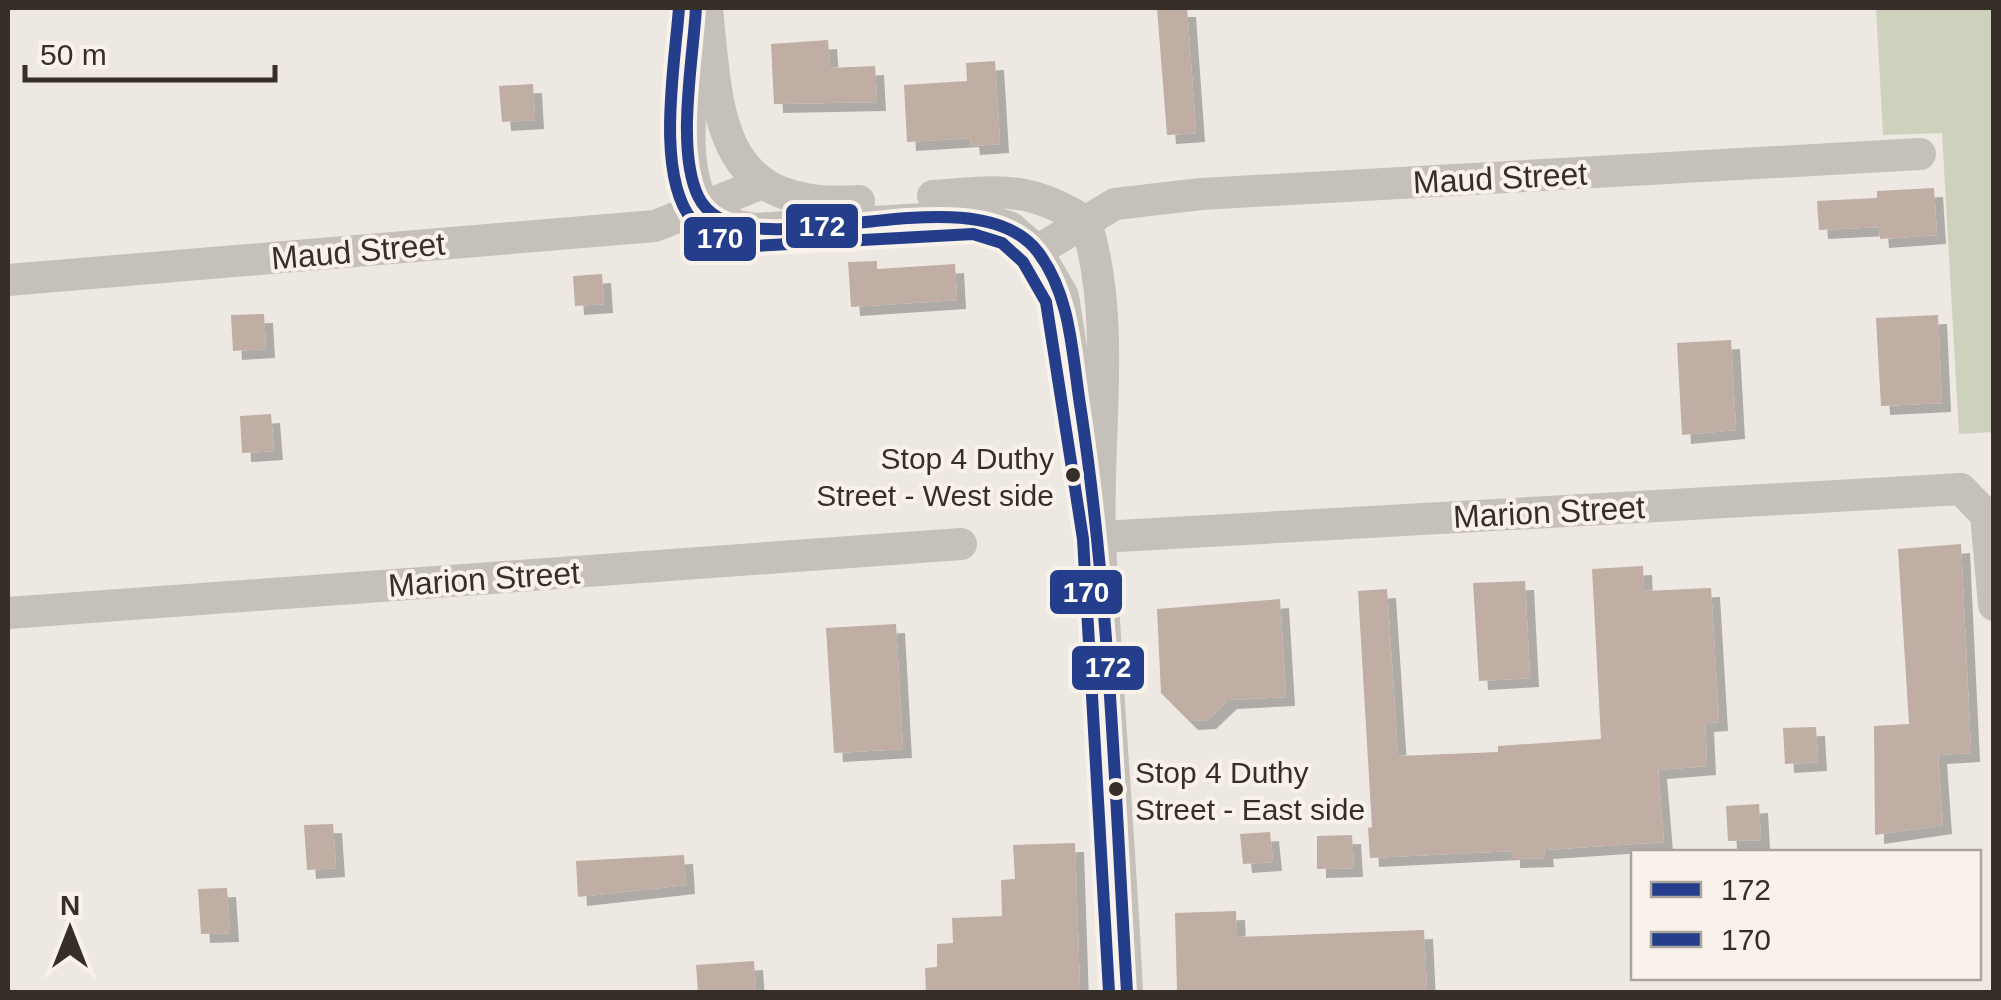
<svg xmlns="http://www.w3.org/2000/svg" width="2001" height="1000" font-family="Helvetica,sans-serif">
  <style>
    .green { fill: #ced2bd }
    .building { fill: #c0ada4; filter: url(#shadow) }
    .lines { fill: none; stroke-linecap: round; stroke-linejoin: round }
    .minor { stroke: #c6c0bb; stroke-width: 32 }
    .bus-1-casing { stroke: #f9f2ea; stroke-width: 20 }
    .bus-2-casing { stroke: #f9f2ea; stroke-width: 20 }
    .bus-1 { stroke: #243e8c; stroke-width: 12 }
    .bus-2 { stroke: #243e8c; stroke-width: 12 }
    .bus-dot { fill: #372e29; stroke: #f9f2ea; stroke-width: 4 }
    .labels { text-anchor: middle; stroke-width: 8; stroke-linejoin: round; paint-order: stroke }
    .bus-label { font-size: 30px; fill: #372e29; stroke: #f9f2ea; text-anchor: end }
    .street-label { font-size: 32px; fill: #372e29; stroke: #f9f2ea }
    .line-badge { stroke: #f9f2ea; stroke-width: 4 }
    .badge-label { font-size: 28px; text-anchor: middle; font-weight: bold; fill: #fff }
  </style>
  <defs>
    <filter id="shadow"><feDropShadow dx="9" dy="9" stdDeviation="0" flood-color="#0004"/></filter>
  </defs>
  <rect width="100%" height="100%" fill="#ede8e2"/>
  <!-- green -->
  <path class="green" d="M 1876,8 L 1993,8 L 1993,432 L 1959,434 L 1942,133 L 1883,135 Z"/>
  <!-- building -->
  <path class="building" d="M 1157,8 L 1187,8 L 1196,133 L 1167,135 Z
    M 828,40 L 830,68 L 875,66 L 877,102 L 774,104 L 771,44 Z
    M 995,61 L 1000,144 L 971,146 L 970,138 L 907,142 L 904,85 L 967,81 L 966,63 Z
    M 533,84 L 535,120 L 502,122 L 499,86 Z
    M 1934,188 L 1937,235 L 1880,239 L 1879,227 L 1819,230 L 1817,201 L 1877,198 L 1877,191 Z
    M 877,261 L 877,269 L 955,264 L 957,300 L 851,307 L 848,262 Z
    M 602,274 L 604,304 L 575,306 L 573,276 Z
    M 264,314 L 266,349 L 233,351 L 231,315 Z
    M 1938,315 L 1942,403 L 1881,406 L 1876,318 Z
    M 1731,340 L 1736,430 L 1682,435 L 1677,343 Z
    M 271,414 L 274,451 L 242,453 L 240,416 Z
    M 1961,544 L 1971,753 L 1938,755 L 1943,825 L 1875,835 L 1874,726 L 1909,724 L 1898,549 Z
    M 1643,566 L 1644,591 L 1711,588 L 1719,722 L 1705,723 L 1707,766 L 1658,770 L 1664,842 L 1544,850 L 1545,858 L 1511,859 L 1511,851 L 1370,858 L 1368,828 L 1372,827 L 1358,591 L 1387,589 L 1398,756 L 1498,752 L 1498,746 L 1601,739 L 1592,569 Z
    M 1525,581 L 1530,678 L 1479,681 L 1473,583 Z
    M 1280,599 L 1286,697 L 1228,700 L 1207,720 L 1189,721 L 1161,693 L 1157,609 Z
    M 896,624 L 903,749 L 834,753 L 826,628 Z
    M 1816,727 L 1818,762 L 1785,764 L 1783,728 Z
    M 1759,804 L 1761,840 L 1728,841 L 1726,806 Z
    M 333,824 L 336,868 L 307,870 L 304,825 Z
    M 1270,832 L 1273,862 L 1243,864 L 1240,834 Z
    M 1352,835 L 1354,868 L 1317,869 L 1317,836 Z
    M 1075,843 L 1080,992 L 926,992 L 925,968 L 937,967 L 937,944 L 953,943 L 952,918 L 1002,916 L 1001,880 L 1015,879 L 1013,845 Z
    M 684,855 L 686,885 L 578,897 L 576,861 Z
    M 227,888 L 230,933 L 201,934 L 198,889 Z
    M 1236,911 L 1237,937 L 1424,930 L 1427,992 L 1177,992 L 1175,913 Z
    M 754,961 L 756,992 L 698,992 L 696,965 Z"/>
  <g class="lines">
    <!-- minor -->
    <path class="minor" d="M 707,8 C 718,119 718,211 859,201
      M 695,46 C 693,99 679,161 705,208
      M 933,196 C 998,191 1029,185 1086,222
      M 705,208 L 737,226 L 756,229 L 975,216 L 1011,228 L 1037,251 L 1063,296 L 1085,438
      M 1086,222 C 1117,323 1096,434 1100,538 C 1106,690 1120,841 1127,992
      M 1037,251 L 1115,204 L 1201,194 L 1920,154
      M 8,280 L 655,226 L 760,184
      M 1100,537 L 1961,489 L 1986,515 L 1994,605
      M 8,613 L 961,544"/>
    <!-- bus-1 casing -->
    <g class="bus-1-casing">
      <path id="bus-1" d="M 696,8 C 693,60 676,149 698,196 C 738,282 970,163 1038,252 C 1072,297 1072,357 1081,411 C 1110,603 1115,798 1127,992"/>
    </g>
    <!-- bus-2 casing -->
    <g class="bus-2-casing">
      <path id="bus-2" d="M 679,8 C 675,63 655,174 692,220 C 707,238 734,244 755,246 L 973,234 L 1002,243 L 1023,262 L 1046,302 L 1083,539 L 1109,992"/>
    </g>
    <!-- bus-1 -->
    <use href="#bus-1" class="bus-1"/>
    <!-- bus-2 -->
    <use href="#bus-2" class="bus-2"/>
  </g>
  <!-- markers -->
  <g class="bus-dot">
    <circle cx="1073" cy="475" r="9"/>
    <circle cx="1116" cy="789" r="9"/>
  </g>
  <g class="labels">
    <!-- bus labels -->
    <g class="bus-label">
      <text x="1054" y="469">Stop 4 Duthy<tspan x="1054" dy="37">Street - West side</tspan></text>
      <text x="1135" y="783" text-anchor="start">Stop 4 Duthy<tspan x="1135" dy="37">Street - East side</tspan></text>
    </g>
    <!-- street labels -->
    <g class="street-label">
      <text transform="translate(1500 178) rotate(-3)" y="11">Maud Street</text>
      <text transform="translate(358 251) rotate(-5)" y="11">Maud Street</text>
      <text transform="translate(1549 512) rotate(-3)" y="11">Marion Street</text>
      <text transform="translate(484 579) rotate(-4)" y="11">Marion Street</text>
    </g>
  </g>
  <g class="line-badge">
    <rect x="784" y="202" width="76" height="48" rx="10" fill="#243e8c"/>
    <rect x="682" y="215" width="76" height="48" rx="10" fill="#243e8c"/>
    <rect x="1048" y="568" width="76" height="48" rx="10" fill="#243e8c"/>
    <rect x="1070" y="644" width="76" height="48" rx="10" fill="#243e8c"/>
  </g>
  <g class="badge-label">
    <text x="822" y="236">172</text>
    <text x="720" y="248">170</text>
    <text x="1086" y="602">170</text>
    <text x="1108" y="677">172</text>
  </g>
  <!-- border -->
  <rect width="2001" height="1000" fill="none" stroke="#372e29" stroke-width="20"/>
  <!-- legend -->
  <rect x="1631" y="850" width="350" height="130" fill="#f9f2ea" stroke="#aba49d" stroke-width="2.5"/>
  <rect x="1651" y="882" width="50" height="15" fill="#243e8c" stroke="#aba49d" stroke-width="2.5"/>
  <text x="1721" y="900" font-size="30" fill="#372e29">172</text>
  <rect x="1651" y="932" width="50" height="15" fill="#243e8c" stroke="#aba49d" stroke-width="2.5"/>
  <text x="1721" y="950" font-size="30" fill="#372e29">170</text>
  <!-- north arrow -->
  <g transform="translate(70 930)" stroke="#f9f2ea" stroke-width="8" paint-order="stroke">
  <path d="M0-8L18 38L0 25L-18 38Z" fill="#372e29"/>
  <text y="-15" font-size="28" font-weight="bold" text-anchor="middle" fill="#372e29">N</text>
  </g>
  <!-- scale -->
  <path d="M25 65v15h250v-15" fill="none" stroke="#372e29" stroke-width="5"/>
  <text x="40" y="65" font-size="30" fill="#372e29" stroke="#f9f2ea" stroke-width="8" paint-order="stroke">50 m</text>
</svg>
